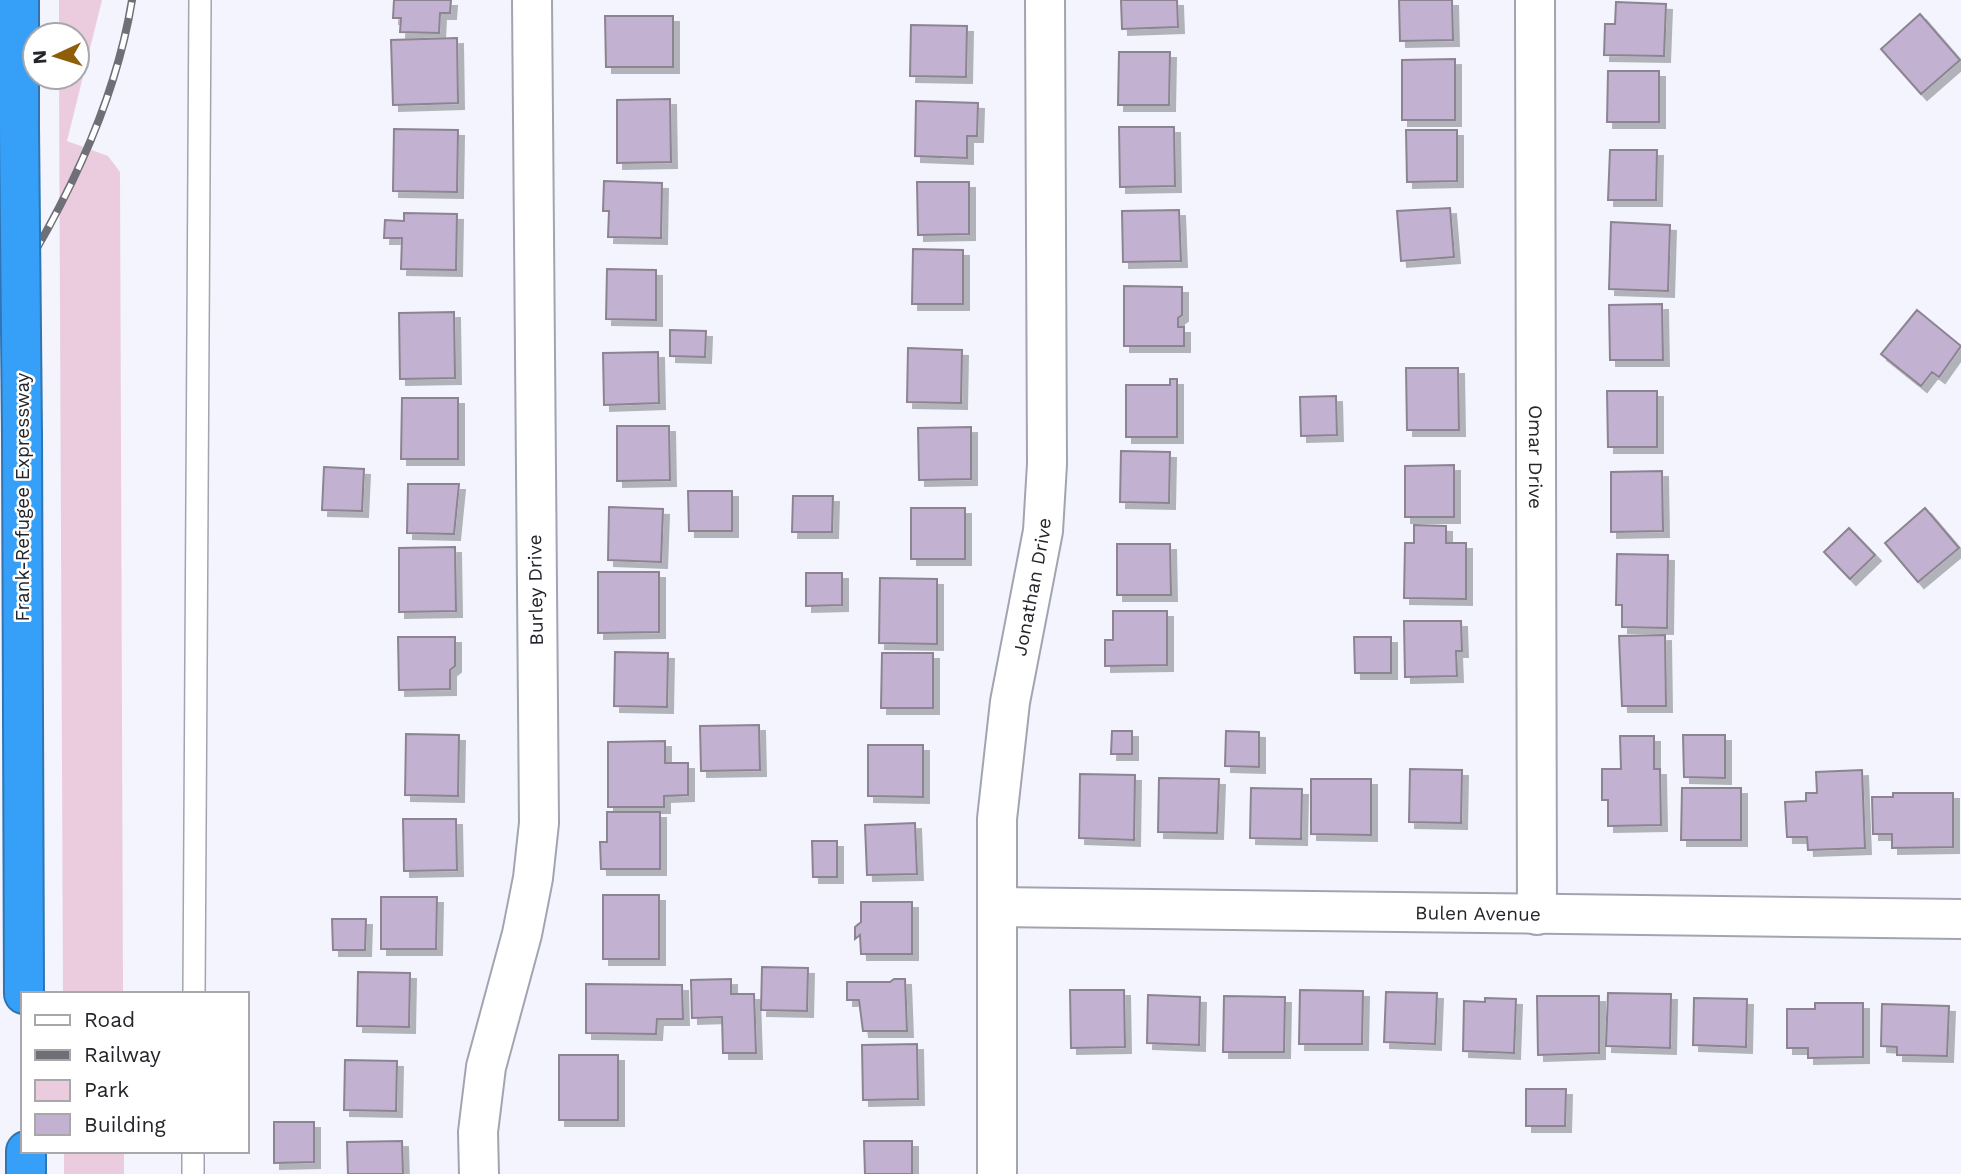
<svg xmlns="http://www.w3.org/2000/svg" width="1961" height="1174" font-family="'Work Sans',sans-serif">
  <style>
    .green { fill: #ebccdf }
    .building { fill: #c3b1d1; stroke: #8c8591; stroke-width: 2; filter: url(#shadow) }
    .lines { fill: none; stroke-linecap: round; stroke-linejoin: round }
    .lane-casing { stroke: #a2a4b1; stroke-width: 24 }
    .street-casing { stroke: #a2a4b1; stroke-width: 42 }
    .highway-casing { stroke: #3075b1; stroke-width: 42 }
    .lane { stroke: #fff; stroke-width: 21 }
    .street { stroke: #fff; stroke-width: 38 }
    .highway { stroke: #36a0f9; stroke-width: 38 }
    .rail-casing { stroke: #6f7077; stroke-width: 8 }
    .rail { stroke: #fff; stroke-width: 5; stroke-dasharray: 16; stroke-linecap: butt }
    .highway-bridge-casing { stroke: #3075b1; stroke-width: 42; stroke-linecap: butt }
    .highway-bridge { stroke: #36a0f9; stroke-width: 38 }
    .labels { text-anchor: middle; stroke-width: 5; stroke-linejoin: round; paint-order: stroke }
    .street-label { font-size: 19px; fill: #25262b; stroke: #fff }
  </style>
  <defs>
    <filter id="shadow"><feDropShadow dx="6" dy="6" stdDeviation="0" flood-color="#0004"/></filter>
  </defs>
  <rect width="100%" height="100%" fill="#f3f4fd"/>
  <!-- green -->
  <path class="green" d="M 59,0 L 102,0 L 67,141 L 108,156 L 120,172 L 123,994 L 63,994 L 59,77 L 77,77 L 77,35 L 59,35 Z
    M 64,1151 L 124,1151 L 124,1174 L 64,1174 Z"/>
  <!-- building -->
  <path class="building" d="M 394,0 L 451,0 L 450,13 L 440,13 L 439,33 L 400,32 L 401,18 L 393,18 Z
    M 1121,0 L 1177,0 L 1178,27 L 1122,29 Z
    M 1399,0 L 1452,0 L 1453,40 L 1400,41 Z
    M 1616,2 L 1666,4 L 1664,56 L 1604,55 L 1605,24 L 1615,24 Z
    M 1920,14 L 1960,60 L 1921,94 L 1881,49 Z
    M 605,16 L 673,16 L 673,67 L 606,67 Z
    M 911,25 L 967,26 L 966,77 L 910,76 Z
    M 457,38 L 458,103 L 393,105 L 391,40 Z
    M 1119,52 L 1170,52 L 1169,105 L 1118,105 Z
    M 1455,59 L 1455,120 L 1402,120 L 1402,60 Z
    M 1608,71 L 1659,71 L 1659,122 L 1607,122 Z
    M 670,99 L 671,162 L 617,163 L 617,100 Z
    M 916,101 L 978,103 L 977,136 L 967,136 L 967,158 L 915,156 Z
    M 1119,127 L 1174,127 L 1175,186 L 1120,187 Z
    M 394,129 L 458,130 L 457,192 L 393,191 Z
    M 1406,130 L 1457,130 L 1457,181 L 1407,182 Z
    M 1610,150 L 1657,150 L 1656,200 L 1608,200 Z
    M 604,181 L 662,183 L 661,238 L 608,237 L 609,211 L 603,211 Z
    M 917,182 L 969,182 L 969,234 L 918,235 Z
    M 1450,208 L 1454,257 L 1401,261 L 1397,211 Z
    M 1179,210 L 1181,261 L 1123,262 L 1122,211 Z
    M 404,213 L 457,214 L 456,270 L 401,269 L 402,238 L 384,238 L 385,220 L 404,221 Z
    M 1611,222 L 1670,225 L 1668,291 L 1609,289 Z
    M 913,249 L 963,250 L 963,304 L 912,304 Z
    M 607,269 L 656,270 L 656,320 L 606,319 Z
    M 1124,286 L 1182,287 L 1182,315 L 1178,318 L 1178,327 L 1184,327 L 1184,346 L 1124,346 Z
    M 1662,304 L 1663,360 L 1610,360 L 1609,305 Z
    M 1917,310 L 1961,346 L 1939,377 L 1932,372 L 1921,386 L 1881,354 Z
    M 454,312 L 455,378 L 400,379 L 399,313 Z
    M 670,330 L 706,331 L 705,357 L 670,356 Z
    M 908,348 L 962,350 L 961,403 L 907,402 Z
    M 658,352 L 659,403 L 604,405 L 603,353 Z
    M 1406,368 L 1458,368 L 1459,430 L 1407,430 Z
    M 1170,379 L 1177,379 L 1177,437 L 1126,437 L 1126,385 L 1170,385 Z
    M 1607,391 L 1657,391 L 1657,447 L 1608,447 Z
    M 1336,396 L 1337,435 L 1301,436 L 1300,397 Z
    M 402,398 L 458,398 L 458,459 L 401,459 Z
    M 617,426 L 669,426 L 670,480 L 617,481 Z
    M 971,427 L 971,479 L 919,480 L 918,428 Z
    M 1121,451 L 1170,452 L 1169,503 L 1120,502 Z
    M 1454,465 L 1454,517 L 1405,517 L 1405,466 Z
    M 324,467 L 364,469 L 362,511 L 322,510 Z
    M 1662,471 L 1663,531 L 1611,532 L 1611,472 Z
    M 408,484 L 459,484 L 454,534 L 407,533 Z
    M 688,491 L 732,491 L 732,531 L 689,531 Z
    M 793,496 L 833,496 L 832,532 L 792,532 Z
    M 609,507 L 663,509 L 661,562 L 608,560 Z
    M 911,508 L 965,508 L 965,559 L 911,559 Z
    M 1925,508 L 1959,548 L 1918,582 L 1885,543 Z
    M 1414,525 L 1446,526 L 1446,543 L 1466,543 L 1466,599 L 1404,598 L 1405,543 L 1414,543 Z
    M 1849,528 L 1875,555 L 1850,579 L 1824,552 Z
    M 1117,544 L 1170,544 L 1171,595 L 1117,595 Z
    M 455,547 L 456,611 L 399,612 L 399,548 Z
    M 1617,554 L 1668,555 L 1667,628 L 1622,627 L 1622,605 L 1616,605 Z
    M 598,572 L 659,572 L 659,632 L 598,633 Z
    M 806,573 L 842,573 L 842,605 L 806,606 Z
    M 880,578 L 937,579 L 937,644 L 879,643 Z
    M 1113,611 L 1167,611 L 1167,665 L 1105,666 L 1105,640 L 1113,640 Z
    M 1404,621 L 1461,621 L 1462,651 L 1456,651 L 1457,676 L 1405,677 Z
    M 1665,635 L 1666,706 L 1622,706 L 1619,636 Z
    M 398,637 L 455,637 L 455,666 L 450,670 L 450,689 L 399,690 Z
    M 1354,637 L 1391,637 L 1391,673 L 1355,673 Z
    M 615,652 L 668,653 L 667,707 L 614,706 Z
    M 882,653 L 933,653 L 933,708 L 881,708 Z
    M 759,725 L 760,770 L 701,771 L 700,726 Z
    M 1112,731 L 1132,731 L 1132,754 L 1111,754 Z
    M 1226,731 L 1259,732 L 1259,767 L 1225,766 Z
    M 406,734 L 459,735 L 458,796 L 405,795 Z
    M 1683,735 L 1725,735 L 1725,778 L 1684,777 Z
    M 1620,736 L 1654,736 L 1654,769 L 1660,769 L 1661,825 L 1608,826 L 1608,800 L 1602,800 L 1602,769 L 1621,769 Z
    M 665,741 L 665,763 L 688,763 L 688,795 L 664,796 L 664,807 L 608,807 L 608,742 Z
    M 868,745 L 923,745 L 923,797 L 868,796 Z
    M 1410,769 L 1462,770 L 1461,823 L 1409,822 Z
    M 1862,770 L 1865,848 L 1808,850 L 1807,837 L 1787,837 L 1785,802 L 1806,801 L 1806,793 L 1817,793 L 1816,772 Z
    M 1080,774 L 1135,775 L 1134,840 L 1079,838 Z
    M 1159,778 L 1219,779 L 1217,833 L 1158,832 Z
    M 1311,779 L 1371,779 L 1371,835 L 1311,834 Z
    M 1251,788 L 1302,789 L 1301,839 L 1250,838 Z
    M 1682,788 L 1741,788 L 1741,840 L 1681,840 Z
    M 1893,793 L 1953,793 L 1953,847 L 1892,848 L 1892,834 L 1873,834 L 1872,797 L 1893,797 Z
    M 607,812 L 660,812 L 660,869 L 601,869 L 600,842 L 607,842 Z
    M 403,819 L 456,819 L 457,870 L 404,871 Z
    M 915,823 L 917,874 L 867,875 L 865,825 Z
    M 812,841 L 837,841 L 837,877 L 813,877 Z
    M 603,895 L 659,895 L 659,959 L 603,959 Z
    M 381,897 L 437,897 L 436,949 L 381,949 Z
    M 861,902 L 912,902 L 912,954 L 861,954 L 860,935 L 855,939 L 855,927 L 861,922 Z
    M 332,919 L 366,919 L 365,950 L 333,950 Z
    M 762,967 L 808,968 L 807,1011 L 761,1010 Z
    M 358,972 L 410,973 L 409,1027 L 357,1026 Z
    M 731,979 L 731,994 L 754,994 L 756,1053 L 723,1053 L 722,1017 L 692,1018 L 691,980 Z
    M 894,979 L 905,979 L 907,1031 L 863,1031 L 859,1000 L 847,1000 L 847,982 L 890,982 Z
    M 586,984 L 682,985 L 683,1019 L 657,1019 L 656,1034 L 586,1033 Z
    M 1070,990 L 1124,990 L 1125,1047 L 1071,1048 Z
    M 1300,990 L 1363,991 L 1362,1044 L 1299,1044 Z
    M 1386,992 L 1437,993 L 1435,1044 L 1384,1042 Z
    M 1608,993 L 1671,994 L 1670,1048 L 1606,1046 Z
    M 1148,995 L 1200,997 L 1199,1045 L 1147,1043 Z
    M 1224,996 L 1285,997 L 1284,1052 L 1223,1052 Z
    M 1537,996 L 1599,996 L 1599,1053 L 1538,1055 Z
    M 1485,998 L 1516,999 L 1514,1053 L 1463,1051 L 1464,1001 L 1485,1002 Z
    M 1694,998 L 1747,999 L 1746,1047 L 1693,1045 Z
    M 1815,1003 L 1863,1003 L 1863,1057 L 1808,1058 L 1808,1048 L 1787,1048 L 1787,1009 L 1815,1009 Z
    M 1882,1004 L 1949,1006 L 1947,1056 L 1897,1055 L 1897,1047 L 1881,1046 Z
    M 917,1044 L 918,1099 L 863,1100 L 862,1045 Z
    M 559,1055 L 618,1055 L 618,1120 L 559,1120 Z
    M 345,1060 L 397,1061 L 396,1111 L 344,1110 Z
    M 1526,1089 L 1566,1089 L 1565,1126 L 1526,1126 Z
    M 274,1122 L 314,1122 L 314,1162 L 274,1163 Z
    M 402,1141 L 403,1174 L 348,1174 L 347,1142 Z
    M 864,1141 L 912,1141 L 912,1174 L 865,1174 Z"/>
  <g class="lines">
    <!-- lane casing -->
    <g class="lane-casing">
      <path id="lane" d="M 194,994 L 200,0
        M 193,1174 L 193,1151"/>
    </g>
    <!-- street casing -->
    <g class="street-casing">
      <g id="street">
        <path id="s1" d="M 1535,0 L 1537,915"/>
        <path id="s2" d="M 997,907 L 1961,919"/>
        <path d="M 479,1174 L 478,1132 L 486,1067 L 522,934 L 533,878 L 539,823 L 532,0"/>
        <path id="s3" d="M 997,1174 L 997,819 L 1010,702 L 1043,531 L 1047,464 L 1045,0"/>
      </g>
    </g>
    <!-- highway casing -->
    <g class="highway-casing">
      <path id="highway" d="M 19,0 L 19,127
        M 22,435 L 24,994
        M 26,1151 L 26,1174"/>
    </g>
    <!-- lane -->
    <use href="#lane" class="lane"/>
    <!-- street -->
    <use href="#street" class="street"/>
    <!-- highway -->
    <use href="#highway" class="highway"/>
    <!-- rail casing -->
    <g class="rail-casing">
      <path id="rail" d="M 0,309 C 60,215 114,111 132,0"/>
    </g>
    <!-- rail -->
    <use href="#rail" class="rail"/>
    <!-- highway-bridge casing -->
    <g class="highway-bridge-casing">
      <path id="highway-bridge" d="M 19,127 L 22,435"/>
    </g>
    <!-- highway-bridge -->
    <use href="#highway-bridge" class="highway-bridge"/>
  </g>
  <g class="labels">
    <!-- street labels -->
    <g class="street-label">
      <text dy="7" stroke="none"><textPath href="#s1" startOffset="457">Omar Drive</textPath></text>
      <text transform="translate(22 497) rotate(-90)" y="7">Frank-Refugee Expressway</text>
      <text dy="7" stroke="none"><textPath href="#s3" startOffset="590">Jonathan Drive</textPath></text>
      <text transform="translate(535 590) rotate(-91)" y="7">Burley Drive</text>
      <text dy="7" stroke="none"><textPath href="#s2" startOffset="481">Bulen Avenue</textPath></text>
    </g>
  </g>
  <!-- legend -->
  <rect x="21" y="992" width="228" height="161" fill="#ffffff" stroke="#a8a8aa" stroke-width="2"/>
  <rect x="35" y="1015" width="35" height="10" fill="#ffffff" stroke="#a8a8aa" stroke-width="2"/>
  <text x="84" y="1027" font-size="21" fill="#25262b">Road</text>
  <rect x="35" y="1050" width="35" height="10" fill="#6f7077" stroke="#a8a8aa" stroke-width="2"/>
  <text x="84" y="1062" font-size="21" fill="#25262b">Railway</text>
  <rect x="35" y="1080" width="35" height="21" fill="#ebccdf" stroke="#a8a8aa" stroke-width="2"/>
  <text x="84" y="1097" font-size="21" fill="#25262b">Park</text>
  <rect x="35" y="1114" width="35" height="21" fill="#c3b1d1" stroke="#a8a8aa" stroke-width="2"/>
  <text x="84" y="1132" font-size="21" fill="#25262b">Building</text>
  <!-- north arrow -->
  <g transform="translate(56 56) rotate(266)"><circle r="33" fill="#ffffff" stroke="#a8a8aa" stroke-width="2"/>
  <path d="M0-5L12 26L0 18L-12 26Z" fill="#8e5e08"/>
  <text y="-10" font-size="19" font-weight="bold" text-anchor="middle" fill="#25262b">N</text>
  </g>
</svg>
